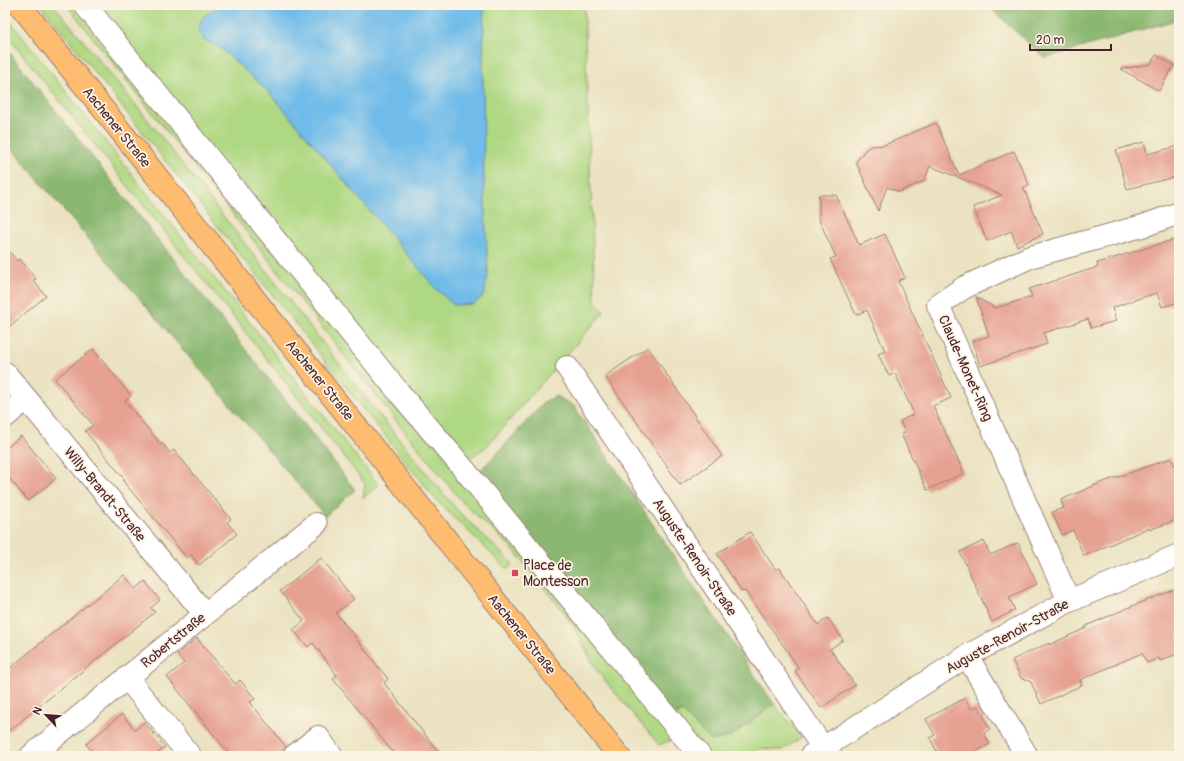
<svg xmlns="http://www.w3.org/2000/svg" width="1184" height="761" font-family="Pangolin,sans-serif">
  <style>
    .green { fill: #afd883; stroke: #7c7c57 }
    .forest { fill: #8bb871; stroke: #6a6c4e }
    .water { fill: #6fbbe9; stroke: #5c6d8a }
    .building { fill: #e6a191 }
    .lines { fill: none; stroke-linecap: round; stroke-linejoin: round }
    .minor-casing { stroke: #9a8076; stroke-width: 24 }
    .major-casing { stroke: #9a8076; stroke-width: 24 }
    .minor { stroke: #fff; stroke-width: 22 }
    .major { stroke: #febc70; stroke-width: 22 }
    .poi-dot { fill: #d1495b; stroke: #fcf5e5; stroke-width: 1.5 }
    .labels { text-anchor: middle; stroke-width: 3.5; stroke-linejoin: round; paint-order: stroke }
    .street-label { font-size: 14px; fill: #4a1f2b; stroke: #fcf5e5 }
    .poi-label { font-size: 14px; fill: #4a1f2b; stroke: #fcf5e5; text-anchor: start }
  </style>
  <rect width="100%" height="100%" fill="#fcf5e5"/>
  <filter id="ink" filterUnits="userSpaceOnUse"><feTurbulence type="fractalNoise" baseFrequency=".025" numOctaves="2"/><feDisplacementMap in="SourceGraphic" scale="8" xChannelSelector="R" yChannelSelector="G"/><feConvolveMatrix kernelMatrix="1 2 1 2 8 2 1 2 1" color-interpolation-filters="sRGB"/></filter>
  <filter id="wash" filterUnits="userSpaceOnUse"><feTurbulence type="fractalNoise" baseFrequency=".012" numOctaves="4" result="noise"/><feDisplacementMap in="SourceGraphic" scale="16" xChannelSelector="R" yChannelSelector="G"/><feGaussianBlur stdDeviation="0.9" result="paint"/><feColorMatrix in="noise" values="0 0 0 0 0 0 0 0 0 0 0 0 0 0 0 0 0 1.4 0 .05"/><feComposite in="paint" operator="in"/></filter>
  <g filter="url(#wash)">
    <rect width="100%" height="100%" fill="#eae2c0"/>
    <!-- green -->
    <path class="green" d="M 41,5 L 54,5 L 143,114 L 381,417 L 457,510 L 513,564 L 507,569 L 436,500 Z
      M 67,5 L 80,5 L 677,738 L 659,745 L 597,671 L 579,636 L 563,611 L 511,547 L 465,505 L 401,427 Z
      M 93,5 L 584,5 L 595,301 L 604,312 L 486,447 L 464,462 Z
      M 5,15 L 379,485 L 363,498 L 365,484 L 287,384 L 5,33 Z
      M 774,704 L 802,737 L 783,750 L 775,750 L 761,748 L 748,756 L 705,756 L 672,716 L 682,712 L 730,737 Z"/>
    <!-- forest -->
    <path class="forest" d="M 987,5 L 1179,5 L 1179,19 L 1045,58 Z
      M 5,47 L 284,398 L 355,490 L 325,516 L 5,141 Z
      M 556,396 L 574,406 L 699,594 L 774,704 L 730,737 L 711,741 L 682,712 L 672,716 L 475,475 L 493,458 L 544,402 Z"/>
    <!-- water -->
    <path class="water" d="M 225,5 L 484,5 L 483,65 L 484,184 L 488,274 L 484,295 L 474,304 L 454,305 L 438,291 L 269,92 L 220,48 L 203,39 L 198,31 C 202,12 208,12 225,5 Z"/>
    <g id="blocks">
      <!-- building -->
      <path class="building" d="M 1156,55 L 1174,65 L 1159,91 L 1121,69 L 1150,64 Z
        M 936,123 L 959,175 L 1014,151 L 1029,185 L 1023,187 L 1043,234 L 1017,246 L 1011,231 L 987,241 L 973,207 L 1002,195 L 930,166 L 924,181 L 899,192 L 887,187 L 878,211 L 856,162 L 865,150 L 871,146 L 884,145 Z
        M 1144,142 L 1147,154 L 1179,146 L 1179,176 L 1127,189 L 1116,150 Z
        M 819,195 L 836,195 L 859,245 L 885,234 L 905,278 L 898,281 L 951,398 L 933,406 L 964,473 L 927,490 L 901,434 L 905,433 L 900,421 L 914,414 L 895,373 L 889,376 L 878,354 L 885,351 L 867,310 L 856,315 L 830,259 L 836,257 L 819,220 Z
        M 1179,238 L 1179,302 L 1162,307 L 1157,293 L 1134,300 L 1112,308 L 1116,321 L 1091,328 L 1088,319 L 1044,333 L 1047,344 L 980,366 L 973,341 L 989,336 L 976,297 L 995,308 L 1032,297 L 1029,289 L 1098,267 L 1097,263 Z
        M 5,246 L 17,261 L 20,259 L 36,279 L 33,280 L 46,296 L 5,330 Z
        M 648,347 L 722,456 L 680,485 L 605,376 Z
        M 93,349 L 131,396 L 125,401 L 161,445 L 162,443 L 170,453 L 174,450 L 231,519 L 227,522 L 237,534 L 199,565 L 191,555 L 187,558 L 123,481 L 125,480 L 85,431 L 93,425 L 55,379 Z
        M 21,436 L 56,478 L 28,501 L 5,473 L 5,449 Z
        M 1171,458 L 1174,465 L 1179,463 L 1179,519 L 1149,530 L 1148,528 L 1084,556 L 1073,530 L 1062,535 L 1052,512 L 1064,508 L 1061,500 L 1098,484 Z
        M 750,532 L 776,570 L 779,567 L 818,625 L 828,618 L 843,640 L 830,649 L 855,685 L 821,708 L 795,671 L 799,668 L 745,591 L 742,592 L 717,554 Z
        M 984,541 L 990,555 L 1018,543 L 1037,584 L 1009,597 L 1015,610 L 992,622 L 960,552 Z
        M 321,558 L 354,599 L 336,613 L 388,679 L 384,683 L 442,756 L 396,756 L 333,679 L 337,675 L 313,643 L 308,647 L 293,630 L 304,621 L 280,591 Z
        M 124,575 L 136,589 L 145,581 L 160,600 L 151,608 L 155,612 L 5,734 L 5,672 Z
        M 1179,588 L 1179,653 L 1160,661 L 1159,658 L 1147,663 L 1142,653 L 1080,680 L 1082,685 L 1041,704 L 1031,682 L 1021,678 L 1012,660 L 1049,643 L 1049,645 L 1086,628 L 1086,626 L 1132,606 Z
        M 197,638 L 235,684 L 240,680 L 255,699 L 250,702 L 286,747 L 283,751 L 282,756 L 231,756 L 167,677 L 184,663 L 177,655 Z
        M 965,698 L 971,709 L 978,706 L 990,729 L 984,733 L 990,744 L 968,756 L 939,756 L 930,738 L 935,735 L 926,719 Z
        M 122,714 L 135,730 L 144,722 L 165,747 L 154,756 L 96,756 L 86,744 Z"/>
    </g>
  </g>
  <g filter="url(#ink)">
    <use href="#blocks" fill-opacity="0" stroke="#9a8076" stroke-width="1"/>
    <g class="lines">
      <!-- minor casing -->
      <g class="minor-casing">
        <path id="minor" d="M 85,5 L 401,395 L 468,474 L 700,756
          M 567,367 L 823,748
          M 5,373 L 205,614
          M 5,417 L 26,399
          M 1069,601 L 938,305 L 965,287 L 1030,257 L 1146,225 L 1179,213
          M 967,656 L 1027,756
          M 127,678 L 190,756
          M 812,755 L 967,656 L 1069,601 L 1179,555
          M 31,756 L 316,524
          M 294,756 L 318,737 L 332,756"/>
      </g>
      <!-- major casing -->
      <g class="major-casing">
        <path id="major" d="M 20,5 L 619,756"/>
      </g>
      <!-- minor -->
      <use href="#minor" class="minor"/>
      <!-- major -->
      <use href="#major" class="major"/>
    </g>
  </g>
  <!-- markers -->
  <rect class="poi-dot" x="511" y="569" width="8" height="8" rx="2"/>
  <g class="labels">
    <!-- street labels -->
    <g class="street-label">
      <text transform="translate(117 127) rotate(51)" y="5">Aachener Straße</text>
      <text transform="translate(966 368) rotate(66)" y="5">Claude-Monet-Ring</text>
      <text transform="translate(320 380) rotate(51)" y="5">Aachener Straße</text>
      <text transform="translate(105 494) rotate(50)" y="5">Willy-Brandt-Straße</text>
      <text transform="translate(695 557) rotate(56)" y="5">Auguste-Renoir-Straße</text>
      <text transform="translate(522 634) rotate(51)" y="5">Aachener Straße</text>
      <text transform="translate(1007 636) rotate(-29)" y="5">Auguste-Renoir-Straße</text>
      <text transform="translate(173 640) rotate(-39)" y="5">Robertstraße</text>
    </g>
    <!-- poi labels -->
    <g class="poi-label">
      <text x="523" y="570">Place de<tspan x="523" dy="16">Montesson</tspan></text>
    </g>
  </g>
  <!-- margin -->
  <rect width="1184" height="761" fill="none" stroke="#fcf5e5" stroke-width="20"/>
  <!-- north arrow -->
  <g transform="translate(46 715) rotate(296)" stroke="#fcf5e5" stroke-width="3" paint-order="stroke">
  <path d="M0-3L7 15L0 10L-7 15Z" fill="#4a1f2b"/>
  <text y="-6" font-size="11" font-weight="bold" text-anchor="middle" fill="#4a1f2b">N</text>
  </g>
  <!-- scale -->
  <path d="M1030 44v6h81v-6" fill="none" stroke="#4a1f2b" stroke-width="2"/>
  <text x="1036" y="44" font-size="12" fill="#4a1f2b" stroke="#fcf5e5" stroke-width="3" paint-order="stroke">20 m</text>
</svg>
